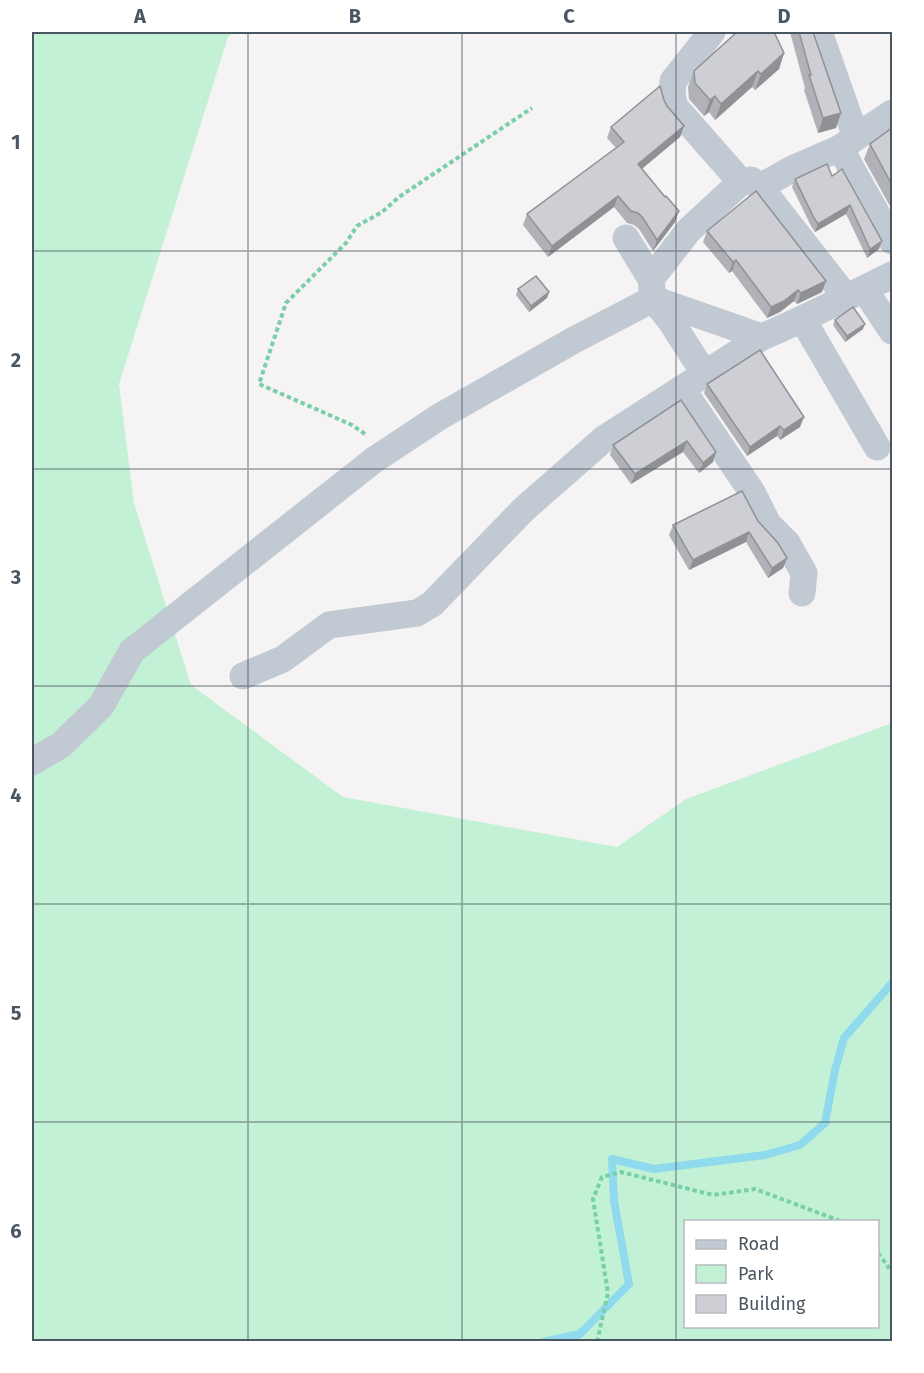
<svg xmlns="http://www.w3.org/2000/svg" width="924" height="1373" font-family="'Fira Sans',sans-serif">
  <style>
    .green { fill: #c3f1d5; fill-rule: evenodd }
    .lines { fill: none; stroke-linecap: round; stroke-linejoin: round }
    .stream { stroke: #90daee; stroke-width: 8 }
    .path { stroke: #7ad0a6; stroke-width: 4; stroke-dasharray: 4.5 3; stroke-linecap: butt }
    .minor { stroke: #c1cad2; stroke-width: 27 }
    .wall { fill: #b0b2b7 }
    .shaded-wall { fill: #909195 }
    .building { fill: #cdcfd5; stroke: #909195; stroke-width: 1.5 }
    .grid { fill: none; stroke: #4a5661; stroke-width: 1.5; stroke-opacity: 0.55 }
    .neatline { fill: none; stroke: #4a5661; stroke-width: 2 }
    .grid-label { font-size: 20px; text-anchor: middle; font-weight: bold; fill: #4a5661 }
  </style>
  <rect width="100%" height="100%" fill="#f5f3f3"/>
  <!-- green -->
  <path class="green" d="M 32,32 L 234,32 L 228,37 L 119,384 L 134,503 L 191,685 L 343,797 L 617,847 L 686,799 L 892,723 L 892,1341 L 32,1341 ZM 686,1222 L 878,1222 L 878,1326 L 686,1326 Z"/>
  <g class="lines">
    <!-- stream -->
    <path class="stream" d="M 543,1342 L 580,1334 L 629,1284 L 614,1201 L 612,1159 L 654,1169 L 765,1155 L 800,1145 L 825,1123 L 835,1070 L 844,1038 L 892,983"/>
    <!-- path -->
    <path class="path" d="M 365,434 L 352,425 L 259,384 L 286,303 L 346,243 L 357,226 L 382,212 L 399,197 L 532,108
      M 878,1253 L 892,1272
      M 597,1342 L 608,1293 L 593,1199 L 602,1177 L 621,1172 L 713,1195 L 755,1189 L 843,1222"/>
    <!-- minor -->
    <path class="minor" d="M 712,32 L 673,81 L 672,96 L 675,107 L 741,182
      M 819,32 L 856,137
      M 840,148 L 892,241
      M 760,187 L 792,169 L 840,148 L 892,113
      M 626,238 L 651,279
      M 864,289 L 892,331
      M 803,320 L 877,447
      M 704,373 L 670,320 L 653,299 L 651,279 L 689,230 L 741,182 L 751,180 L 760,187 L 846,297
      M 682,389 L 752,492 L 768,524 L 787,543 L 804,573 L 802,593
      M 243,676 L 283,659 L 329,625 L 417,613 L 432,604 L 523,510 L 605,438 L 762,337
      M 32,762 L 61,745 L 101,706 L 132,651 L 374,460 L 439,417 L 574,340 L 653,299 L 762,337 C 807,318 849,296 892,275"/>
  </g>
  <!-- wall -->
  <path class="wall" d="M 790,32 L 813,32 L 841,113 L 836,128 L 818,133 L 804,90 L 805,88 Z
    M 784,53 L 779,69 L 755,90 L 752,87 L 715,120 L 709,112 L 704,116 L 689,99 L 688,87 L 694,71 Z
    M 664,100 L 667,106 L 684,126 L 680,137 L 642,169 L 675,222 L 653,251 L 639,229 L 634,225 L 627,223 L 614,207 L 548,257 L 523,225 L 527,214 L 616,148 L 607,138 L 611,127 Z
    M 892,128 L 892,210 L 864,159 L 870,144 Z
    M 832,176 L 879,249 L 867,258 L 846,214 L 815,232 L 811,226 L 792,187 L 795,179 Z
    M 707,231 L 822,292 L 797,304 L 794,301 L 780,312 L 767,318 L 732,271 L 729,273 L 703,242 Z
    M 892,287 L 892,297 L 890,293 Z
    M 518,289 L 549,292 L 547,298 L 529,312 L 516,295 Z
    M 835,320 L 863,329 L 845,342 L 833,325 Z
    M 707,384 L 800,427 L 780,440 L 777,436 L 747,456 L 704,393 Z
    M 681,400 L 713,462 L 699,473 L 683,452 L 631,484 L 610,455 L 613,445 Z
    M 758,521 L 787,558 L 783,568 L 768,578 L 746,542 L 689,570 L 669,535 L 673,525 Z"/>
  <!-- shaded-wall -->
  <path class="shaded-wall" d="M 784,53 L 779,69 L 755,90 L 761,74 Z
    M 758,71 L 752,87 L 715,120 L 721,104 Z
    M 715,96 L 709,112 L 704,116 L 710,100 Z
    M 841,113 L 836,128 L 818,133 L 823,118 Z
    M 684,126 L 680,137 L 634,175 L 638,164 Z
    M 618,196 L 614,207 L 548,257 L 552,246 Z
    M 850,205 L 846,214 L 815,232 L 818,224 Z
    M 679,211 L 675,222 L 653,251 L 657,240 Z
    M 882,241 L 879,249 L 867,258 L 870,249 Z
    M 736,260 L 732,271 L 729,273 L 733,262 Z
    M 826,281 L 822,292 L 797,304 L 801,293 Z
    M 798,290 L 794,301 L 780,312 L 767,318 L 771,307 Z
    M 549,292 L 547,298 L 529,312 L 531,306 Z
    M 865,324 L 863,329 L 845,342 L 847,336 Z
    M 804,417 L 800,427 L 780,440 L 784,430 Z
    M 780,426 L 777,436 L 747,456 L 750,447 Z
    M 687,441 L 683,452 L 631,484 L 635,474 Z
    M 716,452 L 713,462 L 699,473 L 703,463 Z
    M 749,532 L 746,542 L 689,570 L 693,560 Z
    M 787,558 L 783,568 L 768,578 L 772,568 Z"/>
  <!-- building -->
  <path class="building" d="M 737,32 L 774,32 L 784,53 L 761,74 L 758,71 L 721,104 L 715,96 L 710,100 L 695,83 L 694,71 Z
    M 799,32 L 813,32 L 841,113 L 823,118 L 809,75 L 811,75 Z
    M 660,86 L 664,100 L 667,106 L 684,126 L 638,164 L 665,197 L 666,196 L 679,211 L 657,240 L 643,218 L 638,213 L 631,211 L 618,196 L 552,246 L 527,214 L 624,142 L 611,127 Z
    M 892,128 L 892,185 L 870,144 Z
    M 827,164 L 832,176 L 842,169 L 882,241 L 870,249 L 850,205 L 818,224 L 814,218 L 795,179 Z
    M 756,191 L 826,281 L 801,293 L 798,290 L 784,301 L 771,307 L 736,260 L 733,262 L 707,231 Z
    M 536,276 L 549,292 L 531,306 L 518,289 Z
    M 853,307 L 865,324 L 847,336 L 835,320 Z
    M 760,350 L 804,417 L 784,430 L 780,426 L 750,447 L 707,384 Z
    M 681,400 L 716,452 L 703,463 L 687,441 L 635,474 L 613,445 Z
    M 742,491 L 758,521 L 778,543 L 787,558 L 772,568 L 749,532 L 693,560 L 673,525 Z"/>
  <!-- grid -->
  <path class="grid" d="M 248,32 L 248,1342M 462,32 L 462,1342M 676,32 L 676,1342M 32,251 L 892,251M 32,469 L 892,469M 32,686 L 892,686M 32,904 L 892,904M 32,1122 L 892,1122"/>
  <!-- border -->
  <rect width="924" height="1373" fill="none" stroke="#ffffff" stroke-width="66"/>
  <!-- legend -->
  <rect x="684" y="1220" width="195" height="108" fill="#ffffff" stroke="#b7bbc0" stroke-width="1.5"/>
  <rect x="696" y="1240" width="30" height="9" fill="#c1cad2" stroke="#b7bbc0" stroke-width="1.5"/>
  <text x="738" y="1250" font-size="18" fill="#4a5661">Road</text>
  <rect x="696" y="1265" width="30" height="18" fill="#c3f1d5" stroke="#b7bbc0" stroke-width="1.5"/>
  <text x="738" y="1280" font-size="18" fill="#4a5661">Park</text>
  <rect x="696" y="1295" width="30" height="18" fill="#cdcfd5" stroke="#b7bbc0" stroke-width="1.5"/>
  <text x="738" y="1310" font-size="18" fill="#4a5661">Building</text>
  <rect x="33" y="33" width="858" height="1307" class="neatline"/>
  <g class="grid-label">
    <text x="140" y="23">A</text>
    <text x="355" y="23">B</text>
    <text x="569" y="23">C</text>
    <text x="784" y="23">D</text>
    <text x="16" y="149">1</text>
    <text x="16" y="367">2</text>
    <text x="16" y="584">3</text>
    <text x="16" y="802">4</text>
    <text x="16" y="1020">5</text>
    <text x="16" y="1238">6</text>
  </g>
</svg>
